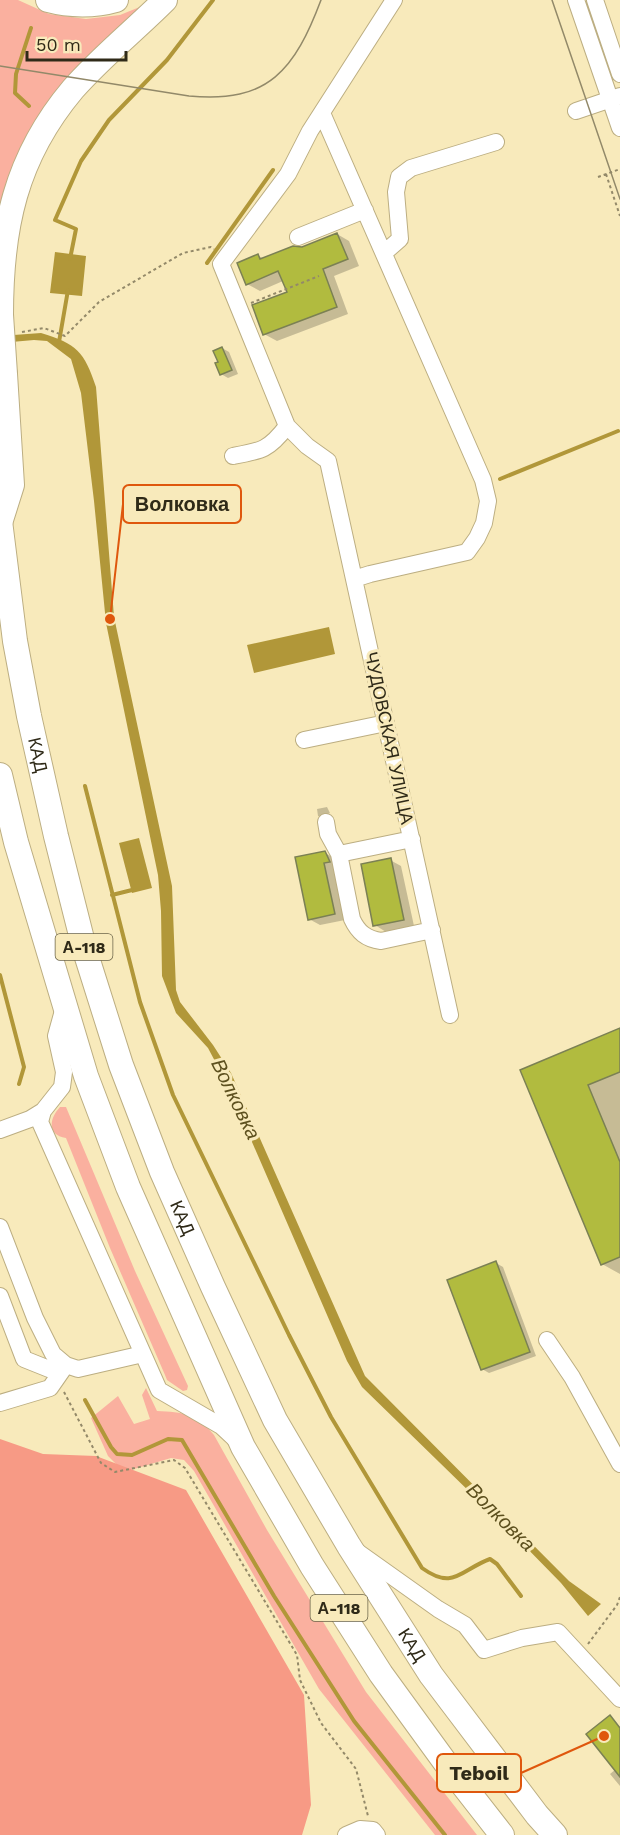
<svg xmlns="http://www.w3.org/2000/svg" width="620" height="1835" font-family="'Work Sans',sans-serif">
  <style>
    .green { fill: #fab09f }
    .forest { fill: #f79a85 }
    .water { fill: #b19739 }
    .shadow { fill: #0003 }
    .lines { fill: none; stroke-linecap: round; stroke-linejoin: round }
    .stream { stroke: #b19739; stroke-width: 4 }
    .building { fill: #b1bb3f; stroke: #7b8054; stroke-width: 1.5 }
    .minor-casing { stroke: #bcae82; stroke-width: 18 }
    .highway-casing { stroke: #bcae82; stroke-width: 26 }
    .path { stroke: #938969; stroke-width: 2; stroke-dasharray: 3 3; stroke-linecap: butt }
    .minor { stroke: #fff; stroke-width: 16 }
    .highway { stroke: #fff; stroke-width: 24 }
    .tram { stroke: #928969; stroke-width: 1.5 }
    .highway-bridge-casing { stroke: #bcae82; stroke-width: 26; stroke-linecap: butt }
    .highway-bridge { stroke: #fff; stroke-width: 24 }
    .labels { text-anchor: middle; stroke-width: 6; stroke-linejoin: round; paint-order: stroke }
    .shield { fill: #f8eabb; stroke: #6b6449; stroke-width: 1.5 }
    .shield-label { font-size: 16px; font-weight: bold; fill: #2f2a18 }
    .street-label { font-size: 18px; fill: #2f2a18; stroke: #f8eabb }
    .water-label { font-size: 20px; font-style: italic; fill: #5d501e; stroke: #f8eabb }
    .leader { fill: none; stroke: #df570d; stroke-width: 2 }
    .callout-dot { fill: #df570d; stroke: #f8eabb; stroke-width: 2 }
    .callout { fill: #f8eabb; stroke: #df570d; stroke-width: 2 }
    .callout-label { font-size: 20px; text-anchor: middle; font-weight: bold; fill: #2f2a18 }
  </style>
  <rect width="100%" height="100%" fill="#f8eabb"/>
  <!-- green -->
  <path class="green" d="M 0,0 L 18,0 L 49,14 L 86,19 L 120,15 L 152,2 L 75,83 L 0,239 Z
    M 60,1107 L 66,1107 L 135,1271 L 188,1386 L 187,1390 L 183,1391 L 167,1380 L 165,1375 L 110,1248 L 66,1138 C 47,1135 49,1119 60,1107 Z
    M 146,1388 L 157,1411 C 183,1412 197,1414 214,1435 L 267,1530 L 366,1692 L 477,1835 L 435,1835 L 319,1689 L 194,1471 L 184,1460 L 171,1458 L 124,1472 L 108,1456 L 91,1418 L 118,1396 L 134,1424 L 150,1419 L 142,1395 Z"/>
  <!-- forest -->
  <path class="forest" d="M 0,1439 L 43,1454 L 96,1456 L 186,1490 L 304,1695 L 311,1805 L 302,1835 L 0,1835 Z"/>
  <!-- water -->
  <path class="water" d="M 55,252 L 86,256 L 82,296 L 50,293 Z
    M 41,333 C 77,344 84,351 96,387 L 114,617 L 172,886 L 176,990 L 180,1002 L 213,1045 L 231,1073 L 365,1376 L 569,1581 L 601,1604 L 588,1616 L 561,1583 L 516,1537 L 362,1387 L 347,1361 L 226,1082 L 208,1048 L 176,1013 L 162,976 L 161,911 L 158,875 L 106,623 L 94,501 L 81,393 L 71,359 L 47,341 L 34,340 L 0,343 L 0,336 Z
    M 329,627 L 335,654 L 254,673 L 247,645 Z
    M 139,838 L 152,888 L 132,893 L 119,843 Z"/>
  <!-- shadow -->
  <path class="shadow" d="M 337,234 L 349,241 L 359,266 L 334,276 L 348,314 L 277,341 L 264,334 L 289,293 L 283,281 L 260,291 L 247,284 L 257,255 L 264,259 L 302,248 Z
    M 222,348 L 229,352 L 238,374 L 228,378 L 221,374 L 220,363 Z
    M 327,807 L 330,813 L 321,817 L 318,816 L 317,809 Z
    M 325,853 L 336,859 L 345,920 L 320,925 L 309,919 Z
    M 390,860 L 401,866 L 414,926 L 386,932 L 375,925 Z
    M 620,1030 L 620,1274 L 602,1264 L 522,1071 Z
    M 496,1263 L 503,1267 L 536,1356 L 489,1373 L 482,1369 Z
    M 610,1717 L 620,1727 L 620,1786 L 610,1774 L 616,1769 Z"/>
  <g class="lines">
    <!-- stream -->
    <path class="stream" d="M 29,106 L 15,93 L 16,74 L 31,28
      M 70,259 L 76,229 L 55,220 L 81,161 L 109,120 L 167,60 L 213,0
      M 207,263 L 273,170
      M 59,342 L 68,290
      M 500,479 L 618,431
      M 85,786 L 140,1002 L 173,1095 L 289,1335 L 331,1417 L 422,1568 C 454,1591 460,1570 490,1559 L 497,1564 L 521,1596
      M 112,895 L 132,890
      M 0,975 L 24,1067 L 19,1084
      M 85,1400 L 111,1447 L 117,1454 L 132,1455 L 168,1439 L 182,1440 L 274,1596 L 354,1721 L 445,1835"/>
  </g>
  <!-- building -->
  <path class="building" d="M 337,233 L 348,259 L 323,269 L 337,307 L 263,335 L 252,305 L 287,292 L 278,271 L 246,285 L 237,263 L 258,254 L 260,259 L 293,246 L 302,247 Z
    M 222,347 L 232,370 L 220,375 L 215,363 L 218,362 L 213,351 Z
    M 325,851 L 330,862 L 324,863 L 335,914 L 308,920 L 295,857 Z
    M 391,858 L 404,920 L 373,926 L 361,864 Z
    M 620,1028 L 620,1072 L 588,1085 L 620,1162 L 620,1257 L 601,1265 L 520,1070 Z
    M 496,1261 L 530,1352 L 481,1370 L 447,1280 Z
    M 610,1715 L 620,1728 L 620,1777 L 586,1734 Z"/>
  <g class="lines">
    <!-- minor casing -->
    <g class="minor-casing">
      <path id="minor" d="M 394,0 L 310,131 L 288,174 L 221,264 L 287,426 L 307,446 L 328,461 L 450,1015
        M 576,0 L 620,128
        M 595,0 L 620,74
        M 576,111 L 620,96
        M 322,113 L 483,480 L 488,501 L 484,523 L 477,538 L 467,552 L 370,574 L 354,579
        M 298,237 L 365,210
        M 384,253 L 400,239 L 396,192 L 399,177 L 411,168 L 496,142
        M 233,456 C 261,451 269,450 287,426
        M 304,740 L 386,723
        M 326,822 L 328,834 L 339,854
        M 412,839 L 339,854 L 352,919 C 358,932 366,939 381,941 L 432,930
        M 64,1007 L 56,1036 L 64,1072 L 62,1087 L 43,1111 L 40,1122 L 159,1390 L 221,1426 L 236,1440
        M 0,1130 L 30,1119 L 43,1111
        M 0,1227 L 35,1318 L 53,1354 L 66,1365 L 78,1369 L 143,1354
        M 0,1296 L 24,1359 L 49,1369 L 66,1365
        M 547,1340 L 572,1377 L 620,1464
        M 0,1403 L 50,1388 L 66,1365
        M 355,1550 L 438,1609 L 465,1625 L 484,1650 L 522,1638 L 558,1632 L 620,1699
        M 346,1835 L 360,1829 L 373,1830 L 377,1835"/>
    </g>
    <!-- highway casing -->
    <g class="highway-casing">
      <g id="highway">
        <path d="M 48,0 C 70,6 95,6 116,0"/>
        <path d="M 1,315 C 1,228 15,158 73,89 C 101,57 135,30 165,0"/>
        <path id="s1" d="M 0,521 L 15,641 L 29,716 L 56,836 L 85,951 L 121,1065 L 162,1172 L 213,1287 L 275,1420 L 349,1546 L 431,1675 L 537,1815 L 555,1835"/>
        <path d="M 0,523 L 12,485 L 5,374"/>
        <path d="M 0,775 L 16,842 L 86,1076 L 128,1187 L 243,1447 L 312,1566 L 381,1674 L 445,1762 L 502,1835"/>
      </g>
    </g>
    <!-- path -->
    <path class="path" d="M 606,174 L 620,216
      M 598,177 L 620,169
      M 251,303 L 319,276
      M 22,332 L 44,328 L 65,336 L 99,302 L 183,253 L 211,247 L 214,249
      M 64,1392 L 101,1463 L 115,1472 L 174,1460 L 185,1468 L 297,1655 L 300,1680 L 321,1723 L 356,1769 L 368,1816
      M 588,1644 L 617,1605 L 620,1597"/>
    <!-- minor -->
    <use href="#minor" class="minor"/>
    <!-- highway -->
    <use href="#highway" class="highway"/>
    <!-- tram -->
    <path class="tram" d="M 552,0 L 620,199
      M 0,66 L 189,96 C 269,104 295,69 321,0"/>
    <!-- highway-bridge casing -->
    <g class="highway-bridge-casing">
      <path id="highway-bridge" d="M 1,315 L 5,374"/>
    </g>
    <!-- highway-bridge -->
    <use href="#highway-bridge" class="highway-bridge"/>
  </g>
  <g class="labels">
    <!-- shield labels -->
    <g class="shield">
      <rect x="55.5" y="934" width="57" height="26" rx="4.5"/>
      <rect x="310.5" y="1595" width="57" height="26" rx="4.5"/>
    </g>
    <g class="shield-label">
      <text x="84" y="953">А-118</text>
      <text x="339" y="1614">А-118</text>
    </g>
    <!-- street labels -->
    <g class="street-label">
      <text transform="translate(389 738) rotate(78)" y="6">ЧУДОВСКАЯ УЛИЦА</text>
      <text dy="6" stroke="none"><textPath href="#s1" startOffset="237">КАД</textPath></text>
      <text dy="6" stroke="none"><textPath href="#s1" startOffset="723">КАД</textPath></text>
      <text dy="6" stroke="none"><textPath href="#s1" startOffset="1209">КАД</textPath></text>
    </g>
    <!-- water labels -->
    <g class="water-label">
      <text transform="translate(236 1099) rotate(64)" y="7">Волковка</text>
      <text transform="translate(501 1517) rotate(45)" y="7">Волковка</text>
    </g>
  </g>
  <!-- callouts -->
  <path class="leader" d="M110 619L123 504M604 1736L521 1773"/>
  <g class="callout-dot">
    <circle cx="110" cy="619" r="6"/>
    <circle cx="604" cy="1736" r="6"/>
  </g>
  <g class="callout">
    <rect x="123" y="485" width="118" height="38" rx="6"/>
    <rect x="437" y="1754" width="84" height="38" rx="6"/>
  </g>
  <g class="callout-label">
    <text x="182" y="511">Волковка</text>
    <text x="479" y="1780">Teboil</text>
  </g>
  <!-- scale -->
  <path d="M27 51v9h99v-9" fill="none" stroke="#2f2a18" stroke-width="3"/>
  <text x="36" y="51" font-size="18" fill="#2f2a18" stroke="#f8eabb" stroke-width="4.5" paint-order="stroke">50 m</text>
</svg>
